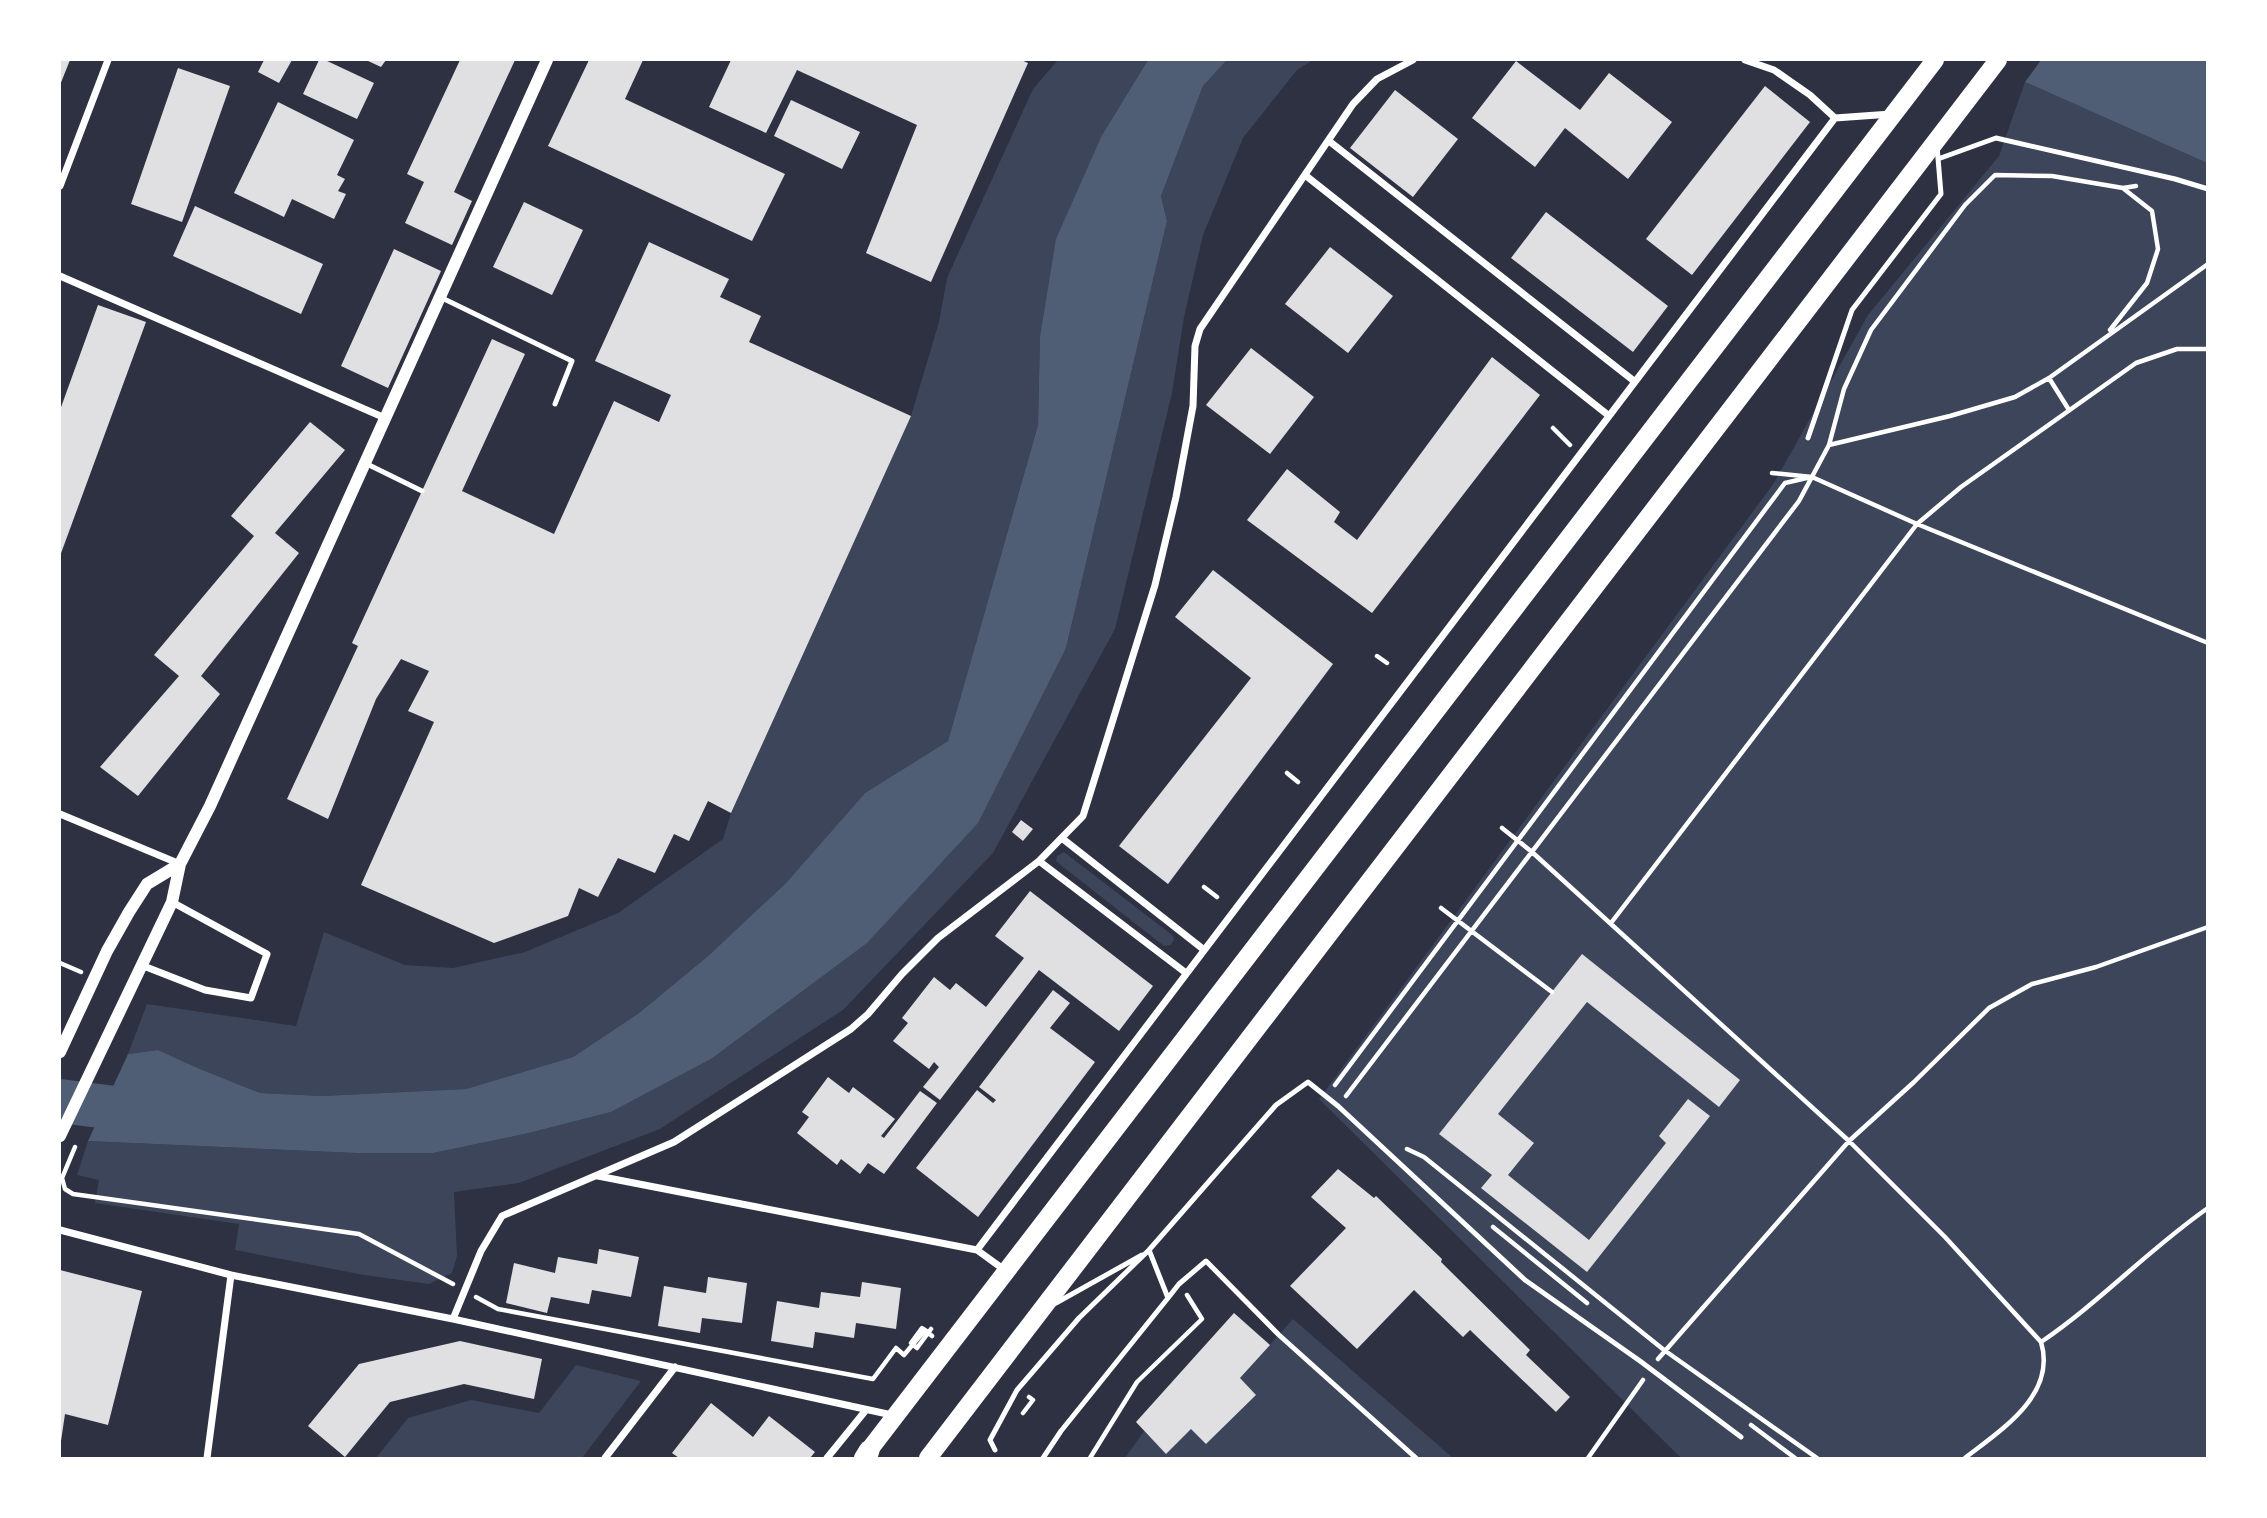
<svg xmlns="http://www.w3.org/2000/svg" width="2267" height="1518" font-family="Raleway,sans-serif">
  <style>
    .green { fill: #3c4559 }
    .water { fill: #4f5d75 }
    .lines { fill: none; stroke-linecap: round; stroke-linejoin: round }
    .river { stroke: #4f5d75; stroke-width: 44 }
    .building { fill: #e0e0e3 }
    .path { stroke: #fff; stroke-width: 4.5 }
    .service { stroke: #fff; stroke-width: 5 }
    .minor { stroke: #fff; stroke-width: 7 }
    .tertiary { stroke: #fff; stroke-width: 12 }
    .primary { stroke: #fff; stroke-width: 18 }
    .motorway { stroke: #fff; stroke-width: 21 }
  </style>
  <rect width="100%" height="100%" fill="#2d3142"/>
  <!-- green -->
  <path class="green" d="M 1058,60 L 1148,60 L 1102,135 L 1040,337 L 1038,425 L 948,741 L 865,793 L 786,883 L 708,956 L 639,1013 L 573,1057 L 466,1089 L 322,1096 L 260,1093 L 200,1069 L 158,1050 L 128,1054 L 147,1004 L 296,1026 L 324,932 L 405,965 L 453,968 L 525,952 L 618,913 L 723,839 L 731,813 L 911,416 L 939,322 L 947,278 L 1033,89 Z
    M 1227,60 L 1313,60 L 1297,70 L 1243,138 L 1203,235 L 1184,317 L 1172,393 L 1115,629 L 993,853 L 843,1010 L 660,1129 L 519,1183 L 454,1192 L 457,1256 L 452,1273 L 429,1284 L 364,1275 L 235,1250 L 239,1224 L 95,1203 L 99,1180 L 77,1175 L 88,1141 L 356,1153 L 433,1153 L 529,1133 L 611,1112 L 711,1059 L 1066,648 L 1167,221 L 1161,196 L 1203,86 Z
    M 2025,82 L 2207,163 L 2207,1458 L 1681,1458 L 1319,1099 L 1774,483 L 1868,315 L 1999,156 Z
    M 1064,852 L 1172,935 L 1174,939 L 1171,945 L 1164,946 L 1058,863 L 1056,861 L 1057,856 Z
    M 1293,1319 L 1453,1458 L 1125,1458 L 1144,1431 L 1166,1453 L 1191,1429 L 1206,1444 L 1256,1395 L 1240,1378 Z
    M 576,1365 L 641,1381 L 582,1458 L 376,1458 L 408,1418 L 471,1400 L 539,1413 Z"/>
  <!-- water -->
  <path class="water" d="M 1148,60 L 1227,60 L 1203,86 L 1161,196 L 1167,221 L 1066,648 L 978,823 L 867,943 L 711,1059 L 611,1112 L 529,1133 L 433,1153 L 356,1153 L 88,1141 L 128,1054 L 158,1050 L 200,1069 L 260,1093 L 322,1096 L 466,1089 L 573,1057 L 639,1013 L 708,956 L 786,883 L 865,793 L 948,741 L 1038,425 L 1040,337 L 1056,239 L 1102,135 Z
    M 2041,60 L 2207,60 L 2207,163 L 2025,82 Z"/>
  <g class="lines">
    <!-- river -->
    <path class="river" d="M 60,1101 L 162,1114"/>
  </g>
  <!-- building -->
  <path class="building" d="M 60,60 L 70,60 L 60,85 Z
    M 264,60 L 292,60 L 279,83 L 258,72 Z
    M 319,60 L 325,60 L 374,83 L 357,119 L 303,94 Z
    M 366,60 L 386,60 L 381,67 Z
    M 460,60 L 515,60 L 454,192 L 472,201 L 452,245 L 405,223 L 424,182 L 407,174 Z
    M 589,60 L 643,60 L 625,99 L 785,174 L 752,241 L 548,146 Z
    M 731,60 L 1021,60 L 1028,63 L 931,282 L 866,253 L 917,125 L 797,70 L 766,133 L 709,107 Z
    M 1516,61 L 1580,110 L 1609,73 L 1672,122 L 1628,179 L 1565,128 L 1535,167 L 1472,118 Z
    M 178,68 L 230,86 L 182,222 L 131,204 Z
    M 1765,86 L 1810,122 L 1692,275 L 1646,239 Z
    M 1395,90 L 1458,139 L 1413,197 L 1350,148 Z
    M 791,100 L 860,132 L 842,169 L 774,136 Z
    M 278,102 L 354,140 L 337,175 L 345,179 L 338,191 L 346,194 L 334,219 L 292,199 L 284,217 L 234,193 Z
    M 524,202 L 583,230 L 552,295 L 493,267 Z
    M 195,206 L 323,264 L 301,314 L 173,256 Z
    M 1546,212 L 1668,306 L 1633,352 L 1511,258 Z
    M 649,242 L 729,279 L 720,297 L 761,316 L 749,342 L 911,416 L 731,813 L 708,801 L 689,841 L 674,834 L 655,873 L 618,858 L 598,897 L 579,888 L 568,916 L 494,943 L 361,885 L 434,722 L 408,711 L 429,671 L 401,659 L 376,699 L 328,819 L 287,799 L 358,646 L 352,643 L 492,339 L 525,354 L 462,491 L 554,534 L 614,401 L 659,422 L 671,395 L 595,361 Z
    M 1330,247 L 1393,296 L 1348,353 L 1285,304 Z
    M 394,249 L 441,271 L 388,388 L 341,366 Z
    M 98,305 L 146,322 L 60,556 L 60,410 Z
    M 1251,348 L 1314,397 L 1270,454 L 1206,405 Z
    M 1492,357 L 1540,395 L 1372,613 L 1247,520 L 1287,469 L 1340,512 L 1334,522 L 1357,540 Z
    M 310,422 L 345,450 L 275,533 L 299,553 L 201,676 L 220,694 L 138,796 L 100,767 L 179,676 L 154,655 L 254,536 L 231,516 Z
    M 1213,570 L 1333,664 L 1168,884 L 1119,846 L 1251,678 L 1175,617 Z
    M 1021,820 L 1033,829 L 1023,841 L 1012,832 Z
    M 1030,891 L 1153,986 L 1119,1031 L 1039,970 L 940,1100 L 923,1087 L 939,1067 L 934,1062 L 929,1069 L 893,1041 L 908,1023 L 902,1018 L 934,977 L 950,990 L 956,983 L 986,1007 L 1024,958 L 995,936 Z
    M 1582,954 L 1740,1080 L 1719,1107 L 1587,1002 L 1498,1114 L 1534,1143 L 1508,1175 L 1589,1240 L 1666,1143 L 1659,1136 L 1688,1099 L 1710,1116 L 1587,1272 L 1481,1188 L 1492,1175 L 1439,1134 Z
    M 1053,990 L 1070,1003 L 1050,1028 L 1095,1062 L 978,1217 L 916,1168 L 977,1090 L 993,1103 L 996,1100 L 979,1087 Z
    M 828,1077 L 849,1093 L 853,1087 L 895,1119 L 881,1136 L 884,1138 L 920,1091 L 937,1103 L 884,1174 L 868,1163 L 860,1174 L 841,1159 L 837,1165 L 797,1133 L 809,1117 L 802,1112 Z
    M 1338,1169 L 1374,1198 L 1376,1196 L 1442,1259 L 1441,1262 L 1530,1350 L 1526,1355 L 1570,1397 L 1556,1412 L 1470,1330 L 1463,1337 L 1414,1290 L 1357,1349 L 1290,1286 L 1346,1228 L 1311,1197 Z
    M 599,1249 L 639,1257 L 631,1297 L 592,1290 L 589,1304 L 551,1297 L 547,1313 L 506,1303 L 514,1263 L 555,1273 L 558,1257 L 597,1264 Z
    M 60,1270 L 142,1291 L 108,1425 L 65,1414 L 61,1441 Z
    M 708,1277 L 747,1283 L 742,1323 L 702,1318 L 700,1333 L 658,1326 L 664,1286 L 706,1293 Z
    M 862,1282 L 901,1288 L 896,1329 L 856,1323 L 854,1338 L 815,1332 L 813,1348 L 771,1341 L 777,1301 L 819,1308 L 821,1292 L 860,1297 Z
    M 1234,1313 L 1270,1345 L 1240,1378 L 1256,1395 L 1206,1444 L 1191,1429 L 1166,1454 L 1136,1422 Z
    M 460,1341 L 542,1359 L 534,1399 L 464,1384 L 390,1402 L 345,1457 L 308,1426 L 359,1364 Z
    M 711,1403 L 753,1437 L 769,1416 L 815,1452 L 810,1458 L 679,1458 L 672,1453 Z"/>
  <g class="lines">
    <!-- path -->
    <path class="path" d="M 2110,330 L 2147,283 L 2158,249 L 2152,211 L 2124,189
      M 2208,349 L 2177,349 L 2136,363 L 1961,487 L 1917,524 L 2208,643
      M 2049,378 L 2069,410
      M 1553,428 L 1570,445
      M 1829,445 L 1844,389 L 1871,330 L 1965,205 L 1995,175 L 2052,176 L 2123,188 L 2136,186
      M 1377,656 L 1387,663
      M 1287,773 L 1298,782
      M 1502,828 L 1532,852 L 1849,1141 L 1945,1237 L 2041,1342 C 2057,1395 2001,1430 1965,1458
      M 1204,887 L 1217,897
      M 1441,908 L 1552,992
      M 1611,923 L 1917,524 L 1812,477 L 1772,473
      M 60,963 L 81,972
      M 1335,1085 L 1785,483 L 1811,477
      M 1346,1096 L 1799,501 L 1829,445 L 1950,416 L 2015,397 L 2049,378 L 2208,264
      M 75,1147 L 62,1178 L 65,1189 L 73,1194 L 359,1234 L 453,1284
      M 1407,1149 L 1424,1157 L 1664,1350 L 1817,1458
      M 1493,1227 L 1587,1303
      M 476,1297 L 498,1309 L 873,1379 L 896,1348 L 904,1355 L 925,1330 L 932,1336
      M 925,1330 L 922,1328 L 911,1343 L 917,1348 L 931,1329
      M 2041,1342 C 2100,1302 2149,1249 2208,1208
      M 1658,1359 L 1849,1141 L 1914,1082 L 1989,1008 L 2032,984 L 2096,967 L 2208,927
      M 1023,1413 L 1033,1400 L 1029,1397
      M 1751,1425 L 1795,1458
      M 1090,1458 L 1137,1382 L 1202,1319 L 1187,1295
      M 1588,1458 L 1643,1380"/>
    <!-- service -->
    <path class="service" d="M 1938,159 L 1996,138 L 2175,179 L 2208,189
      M 440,297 L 572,361 L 555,404
      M 1808,438 L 1852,310 L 1941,194 L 1937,146
      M 365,463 L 422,491
      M 1168,1298 L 1179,1284 L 1206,1261 L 1279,1335 L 1416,1458
      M 1056,1303 L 1142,1255
      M 995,1450 L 990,1440 L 1017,1390 L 1079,1318 L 1149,1250 L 1276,1105 L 1308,1082 L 1338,1106 L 1525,1280 L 1640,1361 L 1741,1437
      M 1043,1458 L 1061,1431 L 1168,1298 L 1149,1250"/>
    <!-- minor -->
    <path class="minor" d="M 1745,60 L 1774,70 L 1810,95 L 1835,118
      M 1329,141 L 1634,381
      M 1305,175 L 1608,415
      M 60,186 L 108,60
      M 60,276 L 385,418
      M 60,814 L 180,864
      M 1063,839 L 1203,949
      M 1039,861 L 1186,973
      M 141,965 L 205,990 L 251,998 L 267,954 L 172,902
      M 598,1176 L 977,1250 L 1006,1271
      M 60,1230 L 231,1275 L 453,1319 L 892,1415
      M 977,1250 L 1835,118 L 1891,114
      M 453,1319 L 481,1251 L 502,1216 L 674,1142 L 851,1029 L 868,1014 L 902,974 L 938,938 L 1039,861 L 1083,816 L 1155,585 L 1176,497 L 1193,406 L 1195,346 L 1200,329 L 1353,104 L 1377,79 L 1413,60
      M 207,1458 L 231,1275
      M 605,1458 L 675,1367
      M 827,1458 L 866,1410"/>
    <!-- tertiary -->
    <path class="tertiary" d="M 60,1052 L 107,951 L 129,912 L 147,884 L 180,864
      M 60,1136 L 172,902 L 180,864 L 210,806 L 547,60"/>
    <!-- primary -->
    <path class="primary" d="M 863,1458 L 1935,60
      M 928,1458 L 1998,60"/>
    <!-- motorway -->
    <path class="motorway" d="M 865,1458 L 869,1451"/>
  </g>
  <!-- border -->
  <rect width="2267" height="1518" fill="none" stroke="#ffffff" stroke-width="122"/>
</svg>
